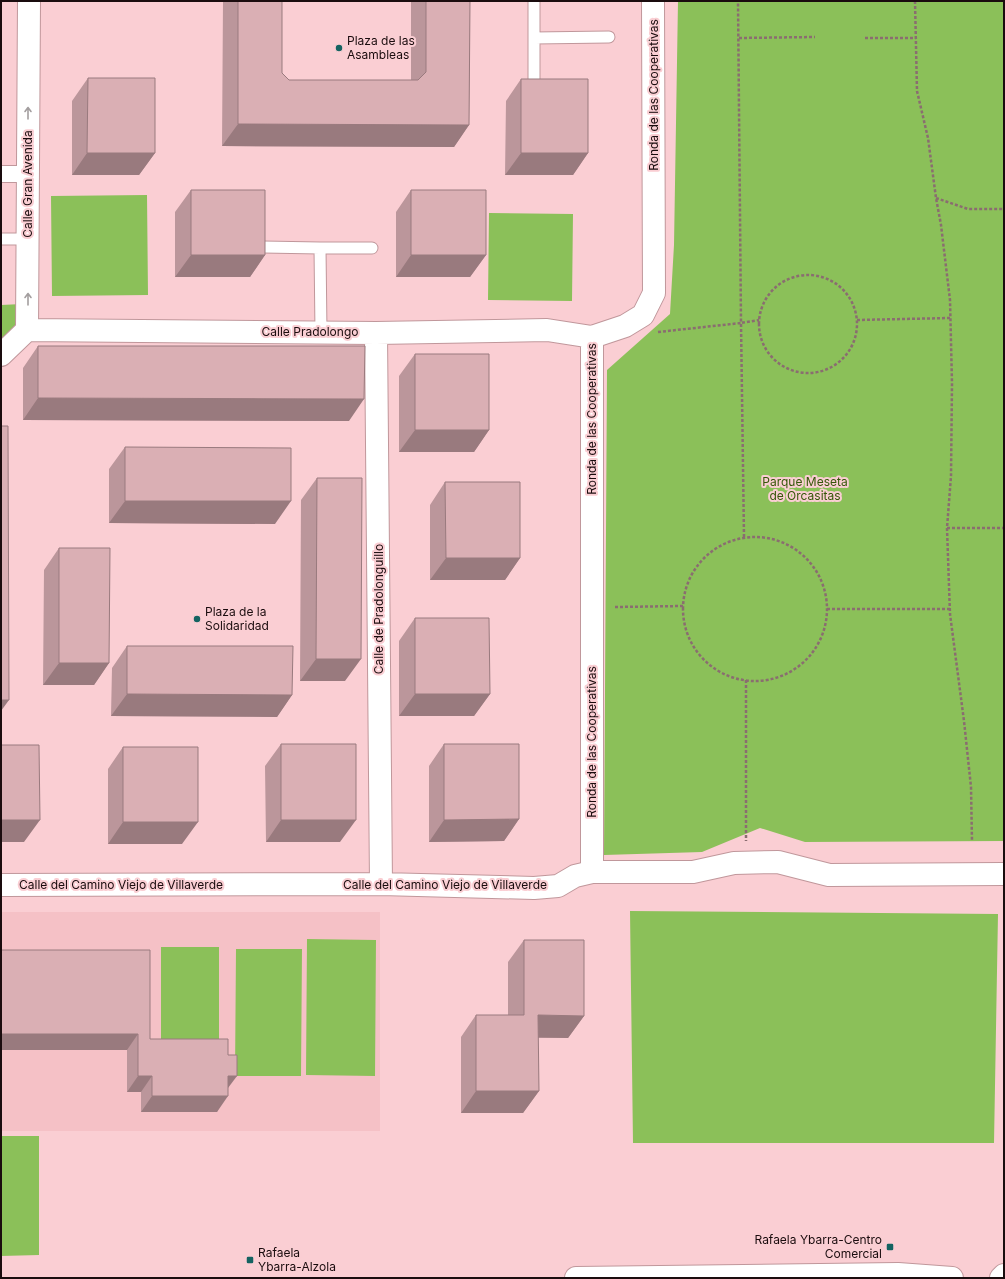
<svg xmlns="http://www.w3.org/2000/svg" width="1005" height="1279" font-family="Inter,sans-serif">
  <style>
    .built { fill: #f5c1c6 }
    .green { fill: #8bc059 }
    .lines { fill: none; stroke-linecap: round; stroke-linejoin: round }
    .service-casing { stroke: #c0979b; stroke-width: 13 }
    .pedestrian-casing { stroke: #c0979b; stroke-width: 18 }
    .minor-casing { stroke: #c0979b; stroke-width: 24 }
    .secondary-casing { stroke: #c0979b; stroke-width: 24 }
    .path { stroke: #8a6d70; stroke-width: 2.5; stroke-dasharray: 3 2; stroke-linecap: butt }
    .service { stroke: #fff; stroke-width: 11 }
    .pedestrian { stroke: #fff; stroke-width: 16 }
    .minor { stroke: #fff; stroke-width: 22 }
    .secondary { stroke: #fff; stroke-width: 22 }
    .wall { fill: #bb969b }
    .shaded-wall { fill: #997a7e }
    .building { fill: #daafb4; stroke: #997a7e }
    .oneway { stroke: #a39e9f }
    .poi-dot { fill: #146361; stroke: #faced3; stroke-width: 1.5 }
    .labels { text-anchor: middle; stroke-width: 4; stroke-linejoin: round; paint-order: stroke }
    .poi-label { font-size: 12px; fill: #1a0c0e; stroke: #faced3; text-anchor: start }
    .street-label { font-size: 12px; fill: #1a0c0e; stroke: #faced3 }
    .park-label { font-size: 12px; fill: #355709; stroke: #faced3 }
  </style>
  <rect width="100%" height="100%" fill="#faced3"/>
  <!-- built -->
  <path class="built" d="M 1,912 L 380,912 L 380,1131 L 1,1131 Z"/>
  <!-- green -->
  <path class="green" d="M 678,1 L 1004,1 L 1004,841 L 805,842 L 760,828 L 702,852 L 604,855 L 607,370 L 670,314 L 674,245 Z
    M 147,195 L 148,295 L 52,296 L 51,196 Z
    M 489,213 L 573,214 L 572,301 L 488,300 Z
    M 22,304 L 22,326 L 1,345 L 1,305 Z
    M 630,911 L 998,914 L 994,1143 L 633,1143 Z
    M 307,939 L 376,940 L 375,1076 L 306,1075 Z
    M 161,947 L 219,947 L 219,1051 L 161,1051 Z
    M 236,949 L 302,949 L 301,1076 L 235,1076 Z
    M 1,1136 L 39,1136 L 39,1255 L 1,1256 Z"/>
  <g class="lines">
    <!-- service casing -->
    <g class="service-casing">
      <path id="service" d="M 534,1 L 534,38
        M 534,88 L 534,38 L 609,37
        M 1,239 L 27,239
        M 263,247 L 320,248
        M 321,332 L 320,248 L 372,248"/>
    </g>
    <!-- pedestrian casing -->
    <g class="pedestrian-casing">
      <path id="pedestrian" d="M 1,174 L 28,174"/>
    </g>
    <!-- minor casing -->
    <g class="minor-casing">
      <path id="minor" d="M 27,330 L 376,333 L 547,330 L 592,337
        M 376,333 L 381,884
        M 1,355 L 27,330 L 29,1
        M 592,872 L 592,337 L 625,326 L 643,315 L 654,293 L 653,1
        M 1,885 L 381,884 L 534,888 L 558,886 L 575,876 L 592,872 L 693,872 L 734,863 L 778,862 L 829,875 L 1004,874"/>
    </g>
    <!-- secondary casing -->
    <g class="secondary-casing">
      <path id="secondary" d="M 576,1278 L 898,1274 L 952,1278
        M 1001,1278 L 1004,1275"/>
    </g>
    <!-- path -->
    <path class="path" d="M 915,1 L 917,91 L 928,138 L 936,198 L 941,225 L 950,300 L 952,383 L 951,476 L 947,528 L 950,614 L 964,721 L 971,787 L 972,841
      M 739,38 L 815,37
      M 865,38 L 916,38
      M 936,198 L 968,209 L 1004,209
      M759 324a49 49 0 1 1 98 0a49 49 0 1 1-98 0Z
      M 857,320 L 950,318
      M 658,332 L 741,323 L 738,1
      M 947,528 L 1004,528
      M 744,537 L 741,323 L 759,320
      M683 609a72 72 0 1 1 144 0a72 72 0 1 1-144 0Z
      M 615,607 L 683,606
      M 827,609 L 950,609
      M 746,680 L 746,841"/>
    <!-- service -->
    <use href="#service" class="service"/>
    <!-- pedestrian -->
    <use href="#pedestrian" class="pedestrian"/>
    <!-- minor -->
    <use href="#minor" class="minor"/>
    <!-- secondary -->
    <use href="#secondary" class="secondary"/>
  </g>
  <!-- wall -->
  <path class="wall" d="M 223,1 L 282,1 L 282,73 L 289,80 L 411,80 L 411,1 L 470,1 L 469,125 L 454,147 L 222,146 Z
    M 88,78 L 155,153 L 139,175 L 72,175 L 72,101 Z
    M 521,79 L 588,153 L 573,175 L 505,175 L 506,101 Z
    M 191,190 L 265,255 L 250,277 L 175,277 L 175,212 Z
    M 411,190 L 486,255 L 470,277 L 396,277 L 396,212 Z
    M 38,346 L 349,421 L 23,420 L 23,368 Z
    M 415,354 L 489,430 L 474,452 L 399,452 L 399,376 Z
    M 125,447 L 275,524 L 109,523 L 109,469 Z
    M 317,478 L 345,681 L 300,681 L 301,500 Z
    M 445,482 L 520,558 L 505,580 L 430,580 L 430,505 Z
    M 59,548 L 109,663 L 94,685 L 43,685 L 44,570 Z
    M 415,618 L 490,694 L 474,716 L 399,716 L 399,641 Z
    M 127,646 L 292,695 L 277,717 L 111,716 L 112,668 Z
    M 281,744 L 340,842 L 266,842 L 265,766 Z
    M 444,744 L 519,819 L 504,841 L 429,842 L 429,766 Z
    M 123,747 L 182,844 L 108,844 L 108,769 Z
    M 524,940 L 584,1016 L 568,1038 L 538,1038 L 539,1091 L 523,1113 L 461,1113 L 461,1037 L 476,1015 L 508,1015 L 508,962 Z
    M 1,950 L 150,1039 L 228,1088 L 217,1112 L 141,1112 L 141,1092 L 127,1092 L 127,1050 L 1,1050 Z"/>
  <!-- shaded-wall -->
  <path class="shaded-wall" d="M 238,124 L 469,125 L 454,147 L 222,146 Z
    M 87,153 L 155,153 L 139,175 L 72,175 Z
    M 521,153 L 588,153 L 573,175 L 505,175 Z
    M 191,255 L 265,255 L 250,277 L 175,277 Z
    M 411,255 L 486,255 L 470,277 L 396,277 Z
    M 38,398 L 364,399 L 349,421 L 23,420 Z
    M 415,430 L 489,430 L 474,452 L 399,452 Z
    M 125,501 L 291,501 L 275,524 L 109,523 Z
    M 446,558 L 520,558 L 505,580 L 430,580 Z
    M 316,659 L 361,659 L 345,681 L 300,681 Z
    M 59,663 L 109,663 L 94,685 L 43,685 Z
    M 127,694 L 292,695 L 277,717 L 111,716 Z
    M 415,694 L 490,694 L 474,716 L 399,716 Z
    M 1,700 L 9,700 L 1,711 Z
    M 519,819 L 504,841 L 429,842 L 444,820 Z
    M 1,820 L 40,820 L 24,842 L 1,842 Z
    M 281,820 L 356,820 L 340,842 L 266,842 Z
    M 123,822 L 198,822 L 182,844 L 108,844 Z
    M 538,1015 L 584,1016 L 568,1038 L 523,1037 Z
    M 1,1034 L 138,1034 L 127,1050 L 1,1050 Z
    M 138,1076 L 152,1076 L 141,1092 L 127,1092 Z
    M 228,1076 L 237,1076 L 225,1092 Z
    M 476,1091 L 539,1091 L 523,1113 L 461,1113 Z
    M 152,1096 L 228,1096 L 217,1112 L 141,1112 Z"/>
  <!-- building -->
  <path class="building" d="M 238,1 L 282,1 L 282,73 L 289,80 L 418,80 L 426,72 L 426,1 L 470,1 L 469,125 L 238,124 Z
    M 88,78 L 155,78 L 155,153 L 87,153 Z
    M 521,79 L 588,79 L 588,153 L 521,153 Z
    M 191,190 L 265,190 L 265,255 L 191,255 Z
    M 411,190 L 486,190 L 486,255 L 411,255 Z
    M 38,346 L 365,346 L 364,399 L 38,398 Z
    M 415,354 L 489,354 L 489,430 L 415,430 Z
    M 1,426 L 8,426 L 9,700 L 1,700 Z
    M 125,447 L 291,448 L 291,501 L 125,501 Z
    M 317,478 L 362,478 L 361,659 L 316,659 Z
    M 445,482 L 520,482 L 520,558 L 446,558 Z
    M 59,548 L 110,548 L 109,663 L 59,663 Z
    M 415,618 L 489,618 L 490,694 L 415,694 Z
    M 127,646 L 293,646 L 292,695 L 127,694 Z
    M 281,744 L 356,744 L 356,820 L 281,820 Z
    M 444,744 L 519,744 L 519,819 L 444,820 Z
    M 1,745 L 39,745 L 40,820 L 1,820 Z
    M 123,747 L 198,747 L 198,822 L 123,822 Z
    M 524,940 L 584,940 L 584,1016 L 538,1015 L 539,1091 L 476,1091 L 476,1015 L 524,1015 Z
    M 1,950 L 150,950 L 150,1039 L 228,1039 L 228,1055 L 237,1055 L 237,1076 L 228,1076 L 228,1096 L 152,1096 L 152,1076 L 138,1076 L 138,1034 L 1,1034 Z"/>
  <!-- one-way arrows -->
  <defs><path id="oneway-shaft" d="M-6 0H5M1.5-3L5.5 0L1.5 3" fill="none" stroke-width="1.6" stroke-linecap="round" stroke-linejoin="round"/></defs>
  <g class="oneway">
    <use href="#oneway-shaft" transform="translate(28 113) rotate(-90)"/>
    <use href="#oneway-shaft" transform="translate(28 299) rotate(-90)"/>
  </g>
  <!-- markers -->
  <g class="poi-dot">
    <circle cx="339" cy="48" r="4"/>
    <circle cx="197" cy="619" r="4"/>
    <rect x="886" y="1243" width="8" height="8" rx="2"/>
    <rect x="246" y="1256" width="8" height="8" rx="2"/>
  </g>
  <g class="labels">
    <!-- poi labels -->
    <g class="poi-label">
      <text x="347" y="45">Plaza de las<tspan x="347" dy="14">Asambleas</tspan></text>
      <text x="205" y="616">Plaza de la<tspan x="205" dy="14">Solidaridad</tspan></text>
      <text x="882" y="1244" text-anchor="end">Rafaela Ybarra-Centro<tspan x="882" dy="14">Comercial</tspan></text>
      <text x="258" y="1257">Rafaela<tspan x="258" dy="14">Ybarra-Alzola</tspan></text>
    </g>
    <!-- street labels -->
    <g class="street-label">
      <text transform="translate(654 95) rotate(-90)" y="4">Ronda de las Cooperativas</text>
      <text transform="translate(28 184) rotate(-90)" y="4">Calle Gran Avenida</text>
      <text x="310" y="336">Calle Pradolongo</text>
      <text transform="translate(592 419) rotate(-90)" y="4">Ronda de las Cooperativas</text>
      <text transform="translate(379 609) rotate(-90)" y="4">Calle de Pradolonguillo</text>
      <text transform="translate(592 742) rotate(-90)" y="4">Ronda de las Cooperativas</text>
      <text x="121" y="889">Calle del Camino Viejo de Villaverde</text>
      <text x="445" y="889">Calle del Camino Viejo de Villaverde</text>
    </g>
    <!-- park labels -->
    <g class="park-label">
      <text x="805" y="486">Parque Meseta<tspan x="805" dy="14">de Orcasitas</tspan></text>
    </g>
  </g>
  <!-- border -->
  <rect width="1005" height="1279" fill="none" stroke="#1a0c0e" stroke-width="4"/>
</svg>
